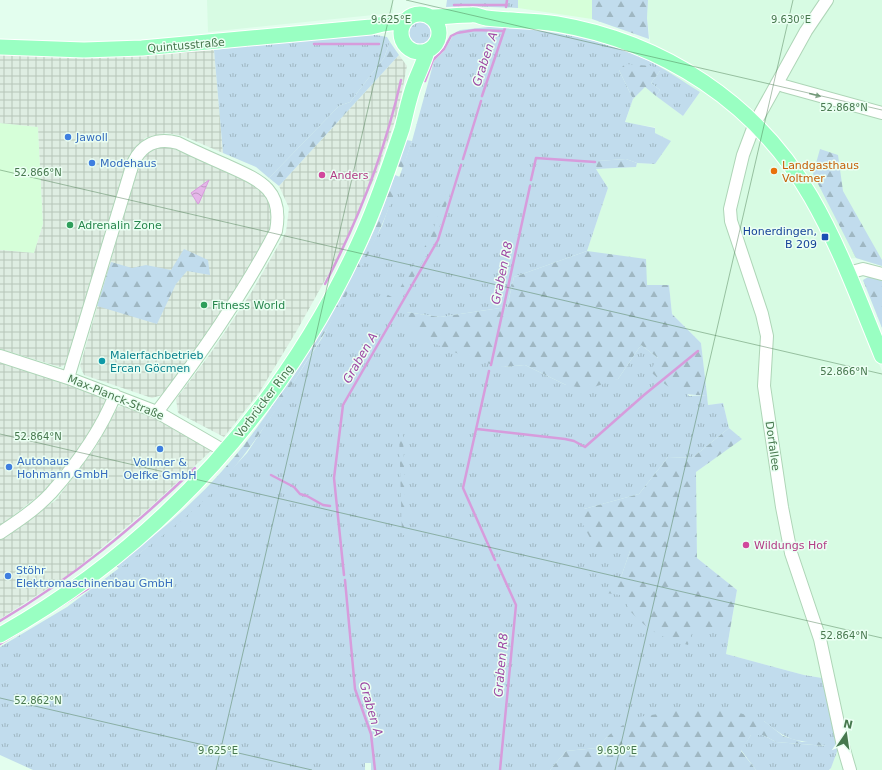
<svg xmlns="http://www.w3.org/2000/svg" width="882" height="770" font-family="'DejaVu Sans',sans-serif">
  <style>
    .residential { fill: #d7fbe3 }
    .commercial { fill: #d6ffd9 }
    .industrial { fill: url(#industrial-grid) }
    .grass { fill: url(#grass-tufts) }
    .forest { fill: url(#forest-firs) }
    .water { fill: url(#water-waves); stroke: #d79cdc }
    .lines { fill: none; stroke-linecap: round; stroke-linejoin: round }
    .stream { stroke: #d79cdc; stroke-width: 2.5 }
    .minor-casing { stroke: #aed5b7; stroke-width: 14 }
    .major-casing { stroke: #fff; stroke-width: 17 }
    .minor { stroke: #fff; stroke-width: 12 }
    .major { stroke: #99ffc2; stroke-width: 15 }
    .oneway { fill: #87a78c }
    .ticks { fill: none; stroke: #47784e; stroke-width: 1; stroke-opacity: 0.45 }
    .shop-dot { fill: #3f7fe0; stroke: #ebfff3; stroke-width: 1.5 }
    .food-dot { fill: #e8710a; stroke: #ebfff3; stroke-width: 1.5 }
    .hotel-dot { fill: #d1479c; stroke: #ebfff3; stroke-width: 1.5 }
    .leisure-dot { fill: #2e9e5b; stroke: #ebfff3; stroke-width: 1.5 }
    .transit-dot { fill: #1a4fb4; stroke: #ebfff3; stroke-width: 1.5 }
    .culture-dot { fill: #0f9aa8; stroke: #ebfff3; stroke-width: 1.5 }
    .labels { text-anchor: middle; stroke-width: 3; stroke-linejoin: round; paint-order: stroke }
    .street-label { font-size: 11px; fill: #47784e; stroke: #ebfff3 }
    .shop-label { font-size: 11px; fill: #366cbe; stroke: #ebfff3; text-anchor: start }
    .food-label { font-size: 11px; fill: #c56008; stroke: #ebfff3; text-anchor: start }
    .hotel-label { font-size: 11px; fill: #b23c85; stroke: #ebfff3; text-anchor: start }
    .leisure-label { font-size: 11px; fill: #27864d; stroke: #ebfff3; text-anchor: start }
    .transit-label { font-size: 11px; fill: #164399; stroke: #ebfff3; text-anchor: end }
    .culture-label { font-size: 11px; fill: #0d838f; stroke: #ebfff3; text-anchor: start }
    .water-label { font-size: 12px; font-style: italic; fill: #9e47a4; stroke: #ebfff3 }
    .ticks-label { font-size: 10px; text-anchor: middle; fill: #47784e; stroke: #ebfff3; stroke-width: 3; stroke-linejoin: round; paint-order: stroke }
  </style>
  <defs>
    <pattern id="industrial-grid" width="8" height="8" patternUnits="userSpaceOnUse"><rect width="8" height="8" fill="#deede2"/><path d="M0 4h8M4 0v8" fill="none" stroke="#b6c5b9"/></pattern>
    <pattern id="grass-tufts" width="24" height="20" patternUnits="userSpaceOnUse"><rect width="24" height="20" fill="#c1dced"/><path d="M3 7l-1-3M5 7V3M7 7l1-3M15 17l-1-3M17 17v-4M19 17l1-3" fill="none" stroke="#9fb7c2"/></pattern>
    <pattern id="forest-firs" width="22" height="20" patternUnits="userSpaceOnUse"><rect width="22" height="20" fill="#c1dced"/><path d="M5 1l3.5 6h-7zM16 11l3.5 6h-7z" fill="#9fb7c2"/></pattern>
    <pattern id="water-waves" width="16" height="10" patternUnits="userSpaceOnUse"><rect width="16" height="10" fill="#e5b6e9"/><path d="M0 5q4-4 8 0t8 0" fill="none" stroke="#bb99bf"/></pattern>
  </defs>
  <rect width="100%" height="100%" fill="#e3feee"/>
  <!-- residential -->
  <path class="residential" d="M 207,0 L 393,0 L 393,13 L 208,32 Z
    M 648,0 L 882,0 L 882,266 L 856,258 L 834,260 L 882,371 L 882,770 L 830,770 L 838,749 L 822,678 L 804,675 L 726,654 L 737,590 L 697,558 L 696,472 L 741,439 L 729,428 L 723,403 L 708,405 L 701,343 L 672,314 L 669,285 L 647,285 L 587,251 L 608,188 L 596,169 L 636,167 L 637,163 L 655,164 L 670,141 L 655,133 L 655,127 L 625,123 L 633,99 L 645,87 L 683,116 L 700,92 L 653,64 L 647,18 Z"/>
  <!-- commercial -->
  <path class="commercial" d="M 518,0 L 592,0 L 592,19 L 518,8 Z
    M 0,123 L 38,127 L 43,224 L 34,253 L 0,250 Z"/>
  <!-- industrial -->
  <path class="industrial" d="M 214,50 L 223,153 L 183,136 L 166,133 L 145,138 L 133,152 L 69,363 L 60,367 L 0,349 L 0,250 L 34,253 L 43,224 L 38,127 L 0,123 L 0,53 L 36,56 L 108,55 Z
    M 399,55 L 407,66 L 398,112 L 377,172 L 338,257 L 296,332 L 259,393 L 224,437 L 178,413 L 176,399 L 210,354 L 251,293 L 286,232 L 289,208 L 279,186 Z
    M 167,145 L 182,147 L 271,195 L 274,230 L 243,288 L 172,387 L 162,395 L 152,398 L 84,375 L 80,366 L 140,159 L 153,148 Z
    M 0,360 L 104,395 L 107,404 L 85,441 L 47,489 L 0,526 Z
    M 131,404 L 209,443 L 212,450 L 147,510 L 70,574 L 0,619 L 0,540 L 56,500 L 95,448 L 118,407 Z"/>
  <!-- grass -->
  <path class="grass" d="M 447,0 L 518,0 L 518,8 L 465,6 L 446,7 Z
    M405 33a15 15 0 1 1 30 0a15 15 0 1 1-30 0Z
    M 498,26 C 550,31 597,37 645,59 C 664,68 682,81 700,92 L 683,116 L 656,96 L 660,90 L 651,83 L 660,71 L 619,70 L 633,99 L 625,122 L 655,128 L 655,133 L 671,141 L 655,164 L 637,163 L 626,159 L 598,161 L 596,169 L 608,188 L 587,251 L 514,277 L 507,307 L 440,317 L 406,312 L 503,367 L 525,365 L 566,385 L 618,379 L 641,345 L 658,358 L 689,396 L 707,395 L 708,405 L 723,403 L 729,428 L 692,458 L 668,457 L 639,494 L 584,509 L 630,551 L 621,577 L 628,596 L 693,630 L 730,630 L 726,654 L 804,675 L 822,678 L 838,749 L 831,768 L 829,770 L 756,770 L 741,750 L 751,735 L 763,735 L 776,742 L 826,746 C 811,738 816,743 802,741 C 787,740 775,730 764,721 L 609,735 L 597,748 L 566,751 L 550,770 L 371,770 L 371,763 L 365,763 L 365,770 L 33,770 L 0,755 L 0,647 L 67,607 L 146,548 L 199,504 L 247,453 L 322,338 L 382,226 L 412,141 L 434,61 L 444,51 L 454,34 L 460,30 Z
    M 365,33 L 387,37 L 390,42 L 384,58 L 350,102 L 339,106 L 269,178 L 256,167 L 223,153 L 214,50 L 333,35 Z"/>
  <!-- forest -->
  <path class="forest" d="M 592,0 L 648,0 L 647,18 L 649,39 L 592,19 Z
    M 390,42 L 399,55 L 279,186 L 269,178 L 339,106 L 350,102 L 384,58 Z
    M 625,64 L 652,66 L 660,71 L 651,83 L 660,90 L 656,96 L 645,87 L 633,99 L 619,70 Z
    M 406,140 L 412,141 L 403,168 L 397,166 Z
    M 820,149 L 838,155 L 843,191 L 882,260 L 882,266 L 856,258 L 813,174 Z
    M 626,159 L 637,163 L 636,167 L 596,169 L 597,161 Z
    M 395,175 L 400,177 C 378,245 340,310 301,370 C 271,418 241,466 199,505 C 174,528 146,548 119,569 L 116,565 C 144,544 172,522 197,497 C 237,459 269,413 298,366 C 327,322 355,275 376,226 C 383,209 388,192 395,175 Z
    M 447,189 L 451,190 L 436,238 L 397,307 L 379,297 L 382,292 L 394,298 L 431,236 Z
    M 184,249 L 208,260 L 210,275 L 187,271 L 176,284 L 157,324 L 97,306 L 111,262 L 132,268 L 146,265 L 171,270 Z
    M 587,251 L 646,259 L 647,285 L 669,285 L 672,314 L 701,343 L 707,395 C 679,396 670,390 650,371 L 658,358 L 641,345 L 618,379 L 588,389 L 566,385 L 525,365 L 503,367 L 473,360 L 426,340 L 402,321 L 406,312 L 440,317 L 507,307 L 514,277 Z
    M 870,276 L 882,280 L 882,328 L 863,280 Z
    M 729,428 L 742,439 L 696,472 L 697,558 L 737,590 L 730,630 L 693,630 L 688,645 C 658,636 650,632 628,609 L 628,596 L 606,593 L 621,577 L 630,551 L 596,549 L 581,521 L 584,509 L 639,494 L 668,457 L 692,458 Z
    M 399,429 L 403,430 L 406,534 L 402,536 Z
    M 731,710 L 764,721 L 783,736 L 802,742 L 814,740 L 827,746 L 776,742 L 763,735 L 751,735 L 741,751 L 756,770 L 550,770 L 566,751 L 597,748 L 609,735 L 633,718 L 676,711 Z"/>
  <!-- water -->
  <path class="water" d="M 209,180 L 199,203 L 198,204 L 191,193 Z"/>
  <g class="lines">
    <!-- stream -->
    <path class="stream" d="M 454,5 L 507,5
      M 506,7 L 507,0
      M 314,44 L 379,44
      M 425,81 L 433,60 L 444,49 L 451,36 L 457,33 L 475,30 L 504,31
      M 482,96 L 505,28
      M 463,159 L 481,101
      M 531,180 L 536,158 L 595,162
      M 325,284 C 359,219 385,151 401,80
      M 491,365 L 530,186
      M 489,371 L 463,488 L 495,560
      M 477,429 L 565,439 L 574,441 L 585,447 L 644,395 L 698,351
      M 271,475 L 294,487 L 300,494 L 307,496 L 323,505 L 330,506
      M 498,565 L 516,605 L 500,770
      M 344,575 L 334,478 L 343,405 L 438,240 L 461,165
      M 345,580 L 355,689 L 371,734 L 375,770
      M 0,621 C 74,577 134,527 195,468
      M 0,644 L 94,585"/>
    <!-- minor casing -->
    <g class="minor-casing">
      <path id="minor" d="M 827,0 L 806,31 L 755,123 L 743,155 L 730,209 L 731,221 L 762,314 L 767,336 L 764,386 L 782,507 L 791,553 L 820,639 L 843,746 L 850,770
        M 777,83 L 784,86 L 882,113
        M 848,273 L 863,269 L 882,274
        M 0,356 L 68,378 L 157,412 L 226,452
        M 68,378 L 133,163 C 142,144 157,137 178,143 C 194,151 210,158 226,165 C 259,180 284,189 276,231 C 242,296 201,354 157,412
        M 0,533 C 18,521 36,509 51,493 C 76,465 101,430 115,395"/>
    </g>
    <!-- major casing -->
    <g class="major-casing">
      <path id="major" d="M401 33a19 19 0 1 1 38 0a19 19 0 1 1-38 0Z
        M 430,17 C 444,17 457,15 471,15 C 476,14 481,17 486,18 C 510,21 533,20 557,24 C 663,42 757,103 811,197 C 840,247 860,303 882,356
        M 0,47 L 84,50 L 142,48 L 371,27 L 383,24 L 404,21
        M 0,635 C 161,545 288,402 363,234 C 378,200 390,165 402,129 C 406,114 409,97 415,82 C 419,72 424,62 427,51"/>
    </g>
    <!-- minor -->
    <use href="#minor" class="minor"/>
    <!-- major -->
    <use href="#major" class="major"/>
  </g>
  <!-- one-way arrows -->
  <defs><path id="oneway-solid" d="M-6-.8H1V-3.2L6.5 0L1 3.2V.8H-6Z"/></defs>
  <use class="oneway" href="#oneway-solid" transform="translate(815 95) rotate(15)"/>
  <!-- ticks -->
  <path class="ticks" d="M 406,0 L 882,110M 0,170 L 882,374M 0,434 L 882,638M 0,698 L 312,770M 216,770 L 393,0M 615,770 L 793,0"/>
  <!-- markers -->
  <g class="shop-dot">
    <circle cx="68" cy="137" r="4"/>
    <circle cx="92" cy="163" r="4"/>
    <circle cx="160" cy="449" r="4"/>
    <circle cx="9" cy="467" r="4"/>
    <circle cx="8" cy="576" r="4"/>
  </g>
  <circle class="food-dot" cx="774" cy="171" r="4"/>
  <g class="hotel-dot">
    <circle cx="322" cy="175" r="4"/>
    <circle cx="746" cy="545" r="4"/>
  </g>
  <g class="leisure-dot">
    <circle cx="70" cy="225" r="4"/>
    <circle cx="204" cy="305" r="4"/>
  </g>
  <rect class="transit-dot" x="821" y="233" width="8" height="8" rx="2"/>
  <circle class="culture-dot" cx="102" cy="361" r="4"/>
  <g class="labels">
    <!-- street labels -->
    <g class="street-label">
      <text transform="translate(186 45) rotate(-5)" y="4">Quintusstraße</text>
      <text transform="translate(116 397) rotate(22)" y="4">Max-Planck-Straße</text>
      <text transform="translate(264 401) rotate(-53)" y="4">Vorbrücker Ring</text>
      <text transform="translate(773 446) rotate(82)" y="4">Dorfallee</text>
    </g>
    <!-- shop labels -->
    <g class="shop-label">
      <text x="76" y="141">Jawoll</text>
      <text x="100" y="167">Modehaus</text>
      <text x="17" y="465">Autohaus<tspan x="17" dy="13">Hohmann GmbH</tspan></text>
      <text x="160" y="466" text-anchor="middle">Vollmer &amp;<tspan x="160" dy="13">Oelfke GmbH</tspan></text>
      <text x="16" y="574">Stöhr<tspan x="16" dy="13">Elektromaschinenbau GmbH</tspan></text>
    </g>
    <!-- food labels -->
    <g class="food-label">
      <text x="782" y="169">Landgasthaus<tspan x="782" dy="13">Voltmer</tspan></text>
    </g>
    <!-- hotel labels -->
    <g class="hotel-label">
      <text x="330" y="179">Anders</text>
      <text x="754" y="549">Wildungs Hof</text>
    </g>
    <!-- leisure labels -->
    <g class="leisure-label">
      <text x="78" y="229">Adrenalin Zone</text>
      <text x="212" y="309">Fitness World</text>
    </g>
    <!-- transit labels -->
    <g class="transit-label">
      <text x="817" y="235">Honerdingen,<tspan x="817" dy="13">B 209</tspan></text>
    </g>
    <!-- culture labels -->
    <g class="culture-label">
      <text x="110" y="359">Malerfachbetrieb<tspan x="110" dy="13">Ercan Göcmen</tspan></text>
    </g>
    <!-- water labels -->
    <g class="water-label">
      <text transform="translate(485 59) rotate(-72)" y="4">Graben A</text>
      <text transform="translate(502 273) rotate(-78)" y="4">Graben R8</text>
      <text transform="translate(360 358) rotate(-60)" y="4">Graben A</text>
      <text transform="translate(501 665) rotate(-85)" y="4">Graben R8</text>
      <text transform="translate(371 709) rotate(74)" y="4">Graben A</text>
    </g>
  </g>
  <g class="ticks-label">
    <text x="391" y="23">9.625°E</text>
    <text x="791" y="23">9.630°E</text>
    <text x="844" y="111">52.868°N</text>
    <text x="38" y="176">52.866°N</text>
    <text x="844" y="375">52.866°N</text>
    <text x="38" y="440">52.864°N</text>
    <text x="844" y="639">52.864°N</text>
    <text x="38" y="704">52.862°N</text>
    <text x="218" y="754">9.625°E</text>
    <text x="617" y="754">9.630°E</text>
  </g>
  <!-- north arrow -->
  <g transform="translate(846 734) rotate(13)" stroke="#ebfff3" stroke-width="3" paint-order="stroke">
  <path d="M0-3L7 15L0 10L-7 15Z" fill="#47784e"/>
  <text y="-6" font-size="11" font-weight="bold" text-anchor="middle" fill="#47784e">N</text>
  </g>
</svg>
